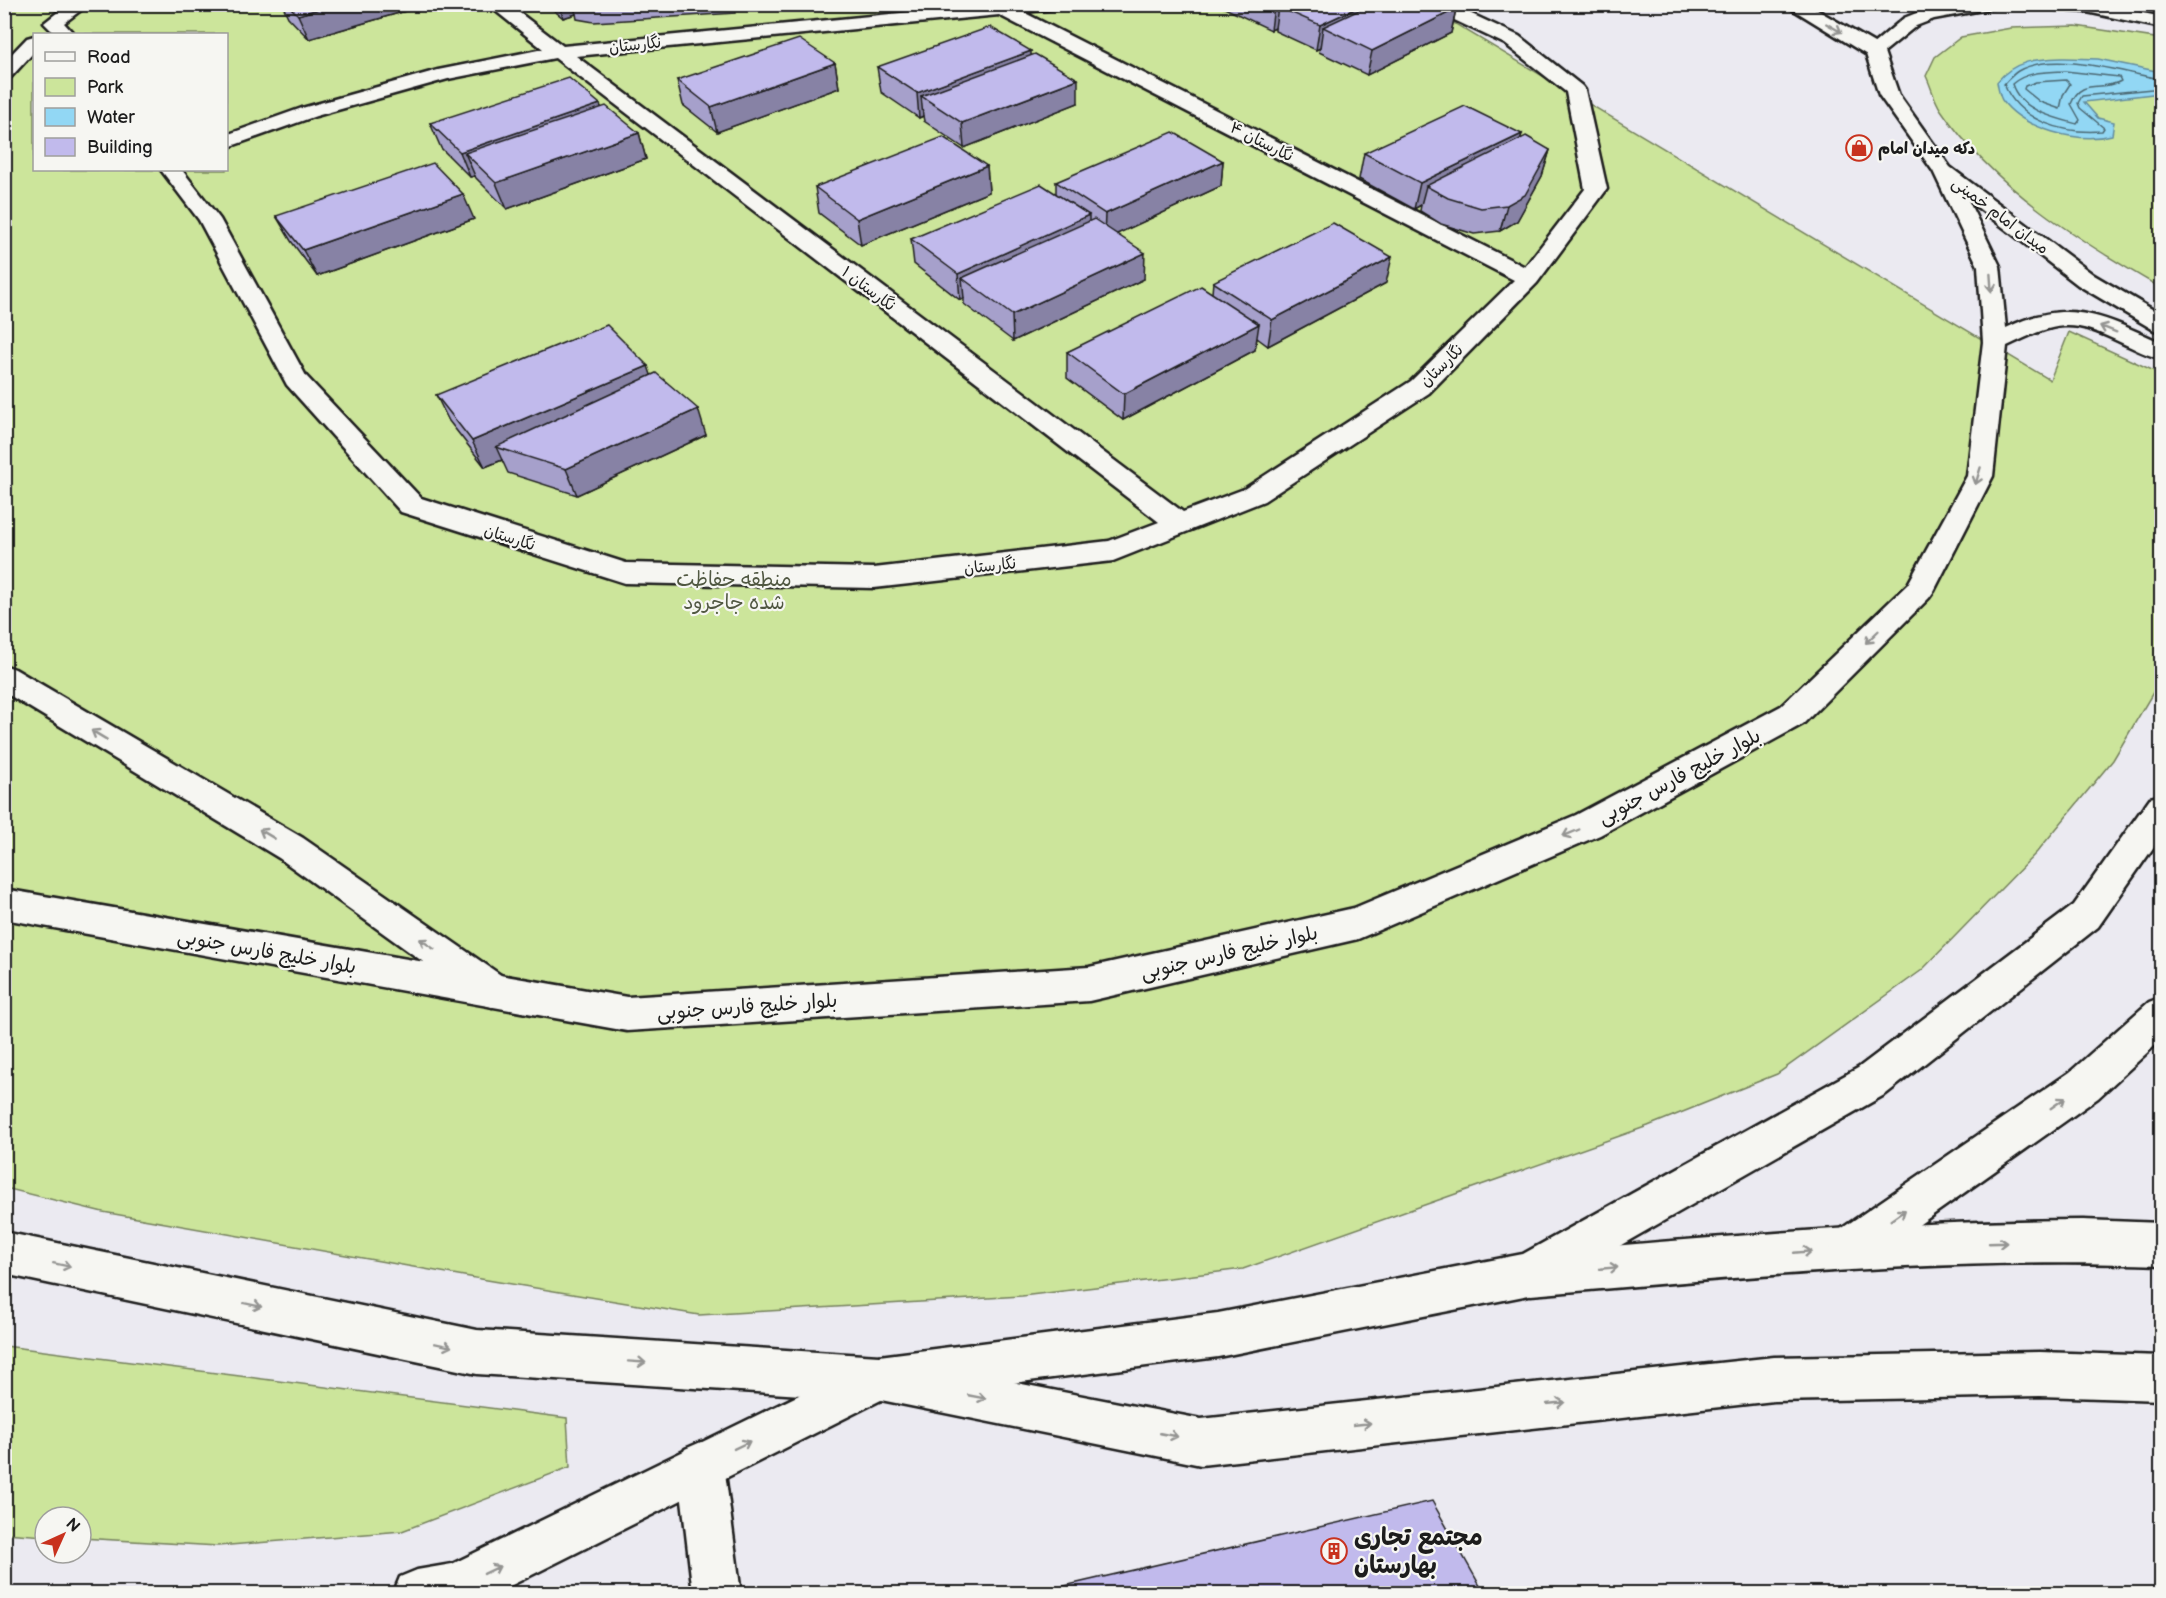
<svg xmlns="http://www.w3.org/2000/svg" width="2166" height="1598" font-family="'Balsamiq Sans','Playpen Sans Arabic',sans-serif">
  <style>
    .green { fill: #cce59b; stroke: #74805c; stroke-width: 1.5; fill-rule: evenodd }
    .water { fill: #92d7f4; stroke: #638c9e; stroke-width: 1.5 }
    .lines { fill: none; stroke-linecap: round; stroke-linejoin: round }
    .shore { stroke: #4b6772; stroke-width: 1.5 }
    .minor-casing { stroke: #1c1c1c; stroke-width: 5 }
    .major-casing { stroke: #1c1c1c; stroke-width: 5 }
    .highway-casing { stroke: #1c1c1c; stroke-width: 5 }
    .minor { fill: #f6f6f2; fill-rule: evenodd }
    .major { fill: #f6f6f2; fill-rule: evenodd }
    .highway { fill: #f6f6f2; fill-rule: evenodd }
    .wall { fill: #a6a0cb; stroke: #1c1c1c; stroke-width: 1.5 }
    .shaded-wall { fill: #8782a5; stroke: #1c1c1c; stroke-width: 1.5 }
    .building { fill: #c1baec; stroke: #1c1c1c; stroke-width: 1.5 }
    .oneway { stroke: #949492 }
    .labels { text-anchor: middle; stroke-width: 4.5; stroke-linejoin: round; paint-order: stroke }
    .far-street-label { font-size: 16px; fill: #1c1c1c; stroke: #f6f6f2 }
    .far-poi-label { font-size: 16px; font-weight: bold; fill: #1c1c1c; stroke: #f6f6f2; text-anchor: start }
    .park-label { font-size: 20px; fill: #515842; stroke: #f6f6f2 }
    .street-label { font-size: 20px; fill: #1c1c1c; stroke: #f6f6f2 }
    .near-poi-label { font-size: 24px; font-weight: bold; fill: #1c1c1c; stroke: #f6f6f2; text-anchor: start }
  </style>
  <rect width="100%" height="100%" fill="#ebeaf1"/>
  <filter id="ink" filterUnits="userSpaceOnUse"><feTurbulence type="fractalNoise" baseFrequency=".0167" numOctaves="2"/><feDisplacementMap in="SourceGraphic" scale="12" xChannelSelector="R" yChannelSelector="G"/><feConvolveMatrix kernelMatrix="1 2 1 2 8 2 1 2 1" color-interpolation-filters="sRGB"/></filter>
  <g filter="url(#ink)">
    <!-- green -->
    <path class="green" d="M 5,5 L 1424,5 L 2050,380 L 2069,332 L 2161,374 L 2161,679 L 2113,760 L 2037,852 L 1922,970 L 1777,1074 L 1648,1126 L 1243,1269 L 1022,1296 L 699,1315 L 481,1279 L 103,1212 L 5,1188 ZM 34,34 L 226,34 L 226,170 L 34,170 Z
      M 2076,26 L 2161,39 L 2161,288 C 2081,242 1994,188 1941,110 C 1934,100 1931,86 1926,76 L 1935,57 L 1961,37 L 2011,28 Z
      M 5,1346 L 567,1418 L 570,1467 L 402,1531 L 218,1546 L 81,1538 L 81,1517 L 45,1517 L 45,1536 L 5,1533 Z"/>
    <!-- water -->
    <path class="water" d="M 2065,58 L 2098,59 L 2156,71 L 2161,74 L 2161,93 L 2084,102 L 2098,118 L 2114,122 L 2112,135 C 2078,144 2023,129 2002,100 C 1999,95 1998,88 1997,82 C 2015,59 2039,59 2065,58 Z"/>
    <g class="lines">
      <!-- shore -->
      <path class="shore" d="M 2065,71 L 2119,77 L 2121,81 C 2102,92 2081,77 2071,104 L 2080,120 L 2077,124 C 2054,118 2020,110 2012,84 C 2027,71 2046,72 2065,71 Z
        M 2162,79 C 2122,73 2055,50 2018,71 C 2013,74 2008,80 2004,84 C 2019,122 2065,134 2102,131 L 2104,128 L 2080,108 L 2078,103 L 2082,96 L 2162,88
        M 2066,80 L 2070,84 L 2063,95 L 2060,109 L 2040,102 L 2024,89 L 2025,86 L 2036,82 Z"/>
      <!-- minor casing -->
      <g class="minor-casing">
        <path id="minor" d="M 68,4 L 89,4 L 64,23 L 74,34 L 55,34 L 44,23 Z
          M 487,4 L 508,4 L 563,46 L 993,4 L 1063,4 L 1054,9 L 1023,12 L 1525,267 L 1585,189 L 1566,92 L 1505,44 L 1429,8 L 1426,4 L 1450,4 L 1519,36 L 1582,86 L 1585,90 L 1607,189 L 1537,283 L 1429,393 L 1264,501 L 1113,561 L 874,588 L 625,583 L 401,512 L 287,385 L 199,220 L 161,170 L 182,170 L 220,219 L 306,376 L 421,498 L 626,563 L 874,568 L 1109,541 L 1159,522 L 555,58 L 448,79 L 316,116 L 226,148 L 226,135 L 302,108 L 438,70 L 543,49 ZM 999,15 L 1514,280 L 1411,381 L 1244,489 L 1183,512 L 576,56 Z
          M 34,36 L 34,52 L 11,77 L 4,79 L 4,62 L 27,38 Z
          M 4,665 L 15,669 L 303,838 L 505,978 L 510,990 L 505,1002 L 492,1007 L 479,1002 L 279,858 L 4,692 Z
          M 701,1442 L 717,1449 L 724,1465 L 741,1594 L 693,1594 L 678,1465 L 685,1449 Z"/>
      </g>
      <!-- major casing -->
      <g class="major-casing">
        <path id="major" d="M 1784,4 L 1807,4 L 1881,47 L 1883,51 L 1881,55 L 1867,55 Z
          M 2080,4 L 2140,4 L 2131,9 L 2087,12 L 2081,11 L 2078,7 Z
          M 2083,1220 L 2162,1223 L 2162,1265 C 1950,1257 1741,1277 1531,1295 L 1516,1289 L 1510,1274 L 1516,1259 L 1531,1253 C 1715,1237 1898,1221 2083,1220 Z
          M 2040,1352 L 2162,1356 L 2162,1400 L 2040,1396 L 1774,1401 L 1201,1465 L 881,1400 L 494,1594 L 393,1594 L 400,1577 L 417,1570 L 452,1564 L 879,1356 L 1201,1419 L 1774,1357 Z"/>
      </g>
      <!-- highway casing -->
      <g class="highway-casing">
        <path id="highway" d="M 1954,4 L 1996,4 L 1993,8 L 1934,19 L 1916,26 L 1884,52 L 1899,95 L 1950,167 L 2094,275 L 2162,315 L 2162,332 L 2154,330 L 2078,285 L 1968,200 L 2000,266 L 2006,328 C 2068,297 2103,316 2162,343 L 2162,359 C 2148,356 2135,349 2122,343 C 2071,318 2057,322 2007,346 L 1993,476 L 1934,591 L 1929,598 L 1803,724 L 1600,835 L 1358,939 L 1089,1001 L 627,1031 L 4,919 L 4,889 L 627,997 L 1089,967 L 1354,908 L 1576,815 L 1781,706 L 1908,584 L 1967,476 L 1983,342 L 1978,266 L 1933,171 L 1879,95 L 1865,51 L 1904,18 L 1924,10 Z
          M 2038,4 L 2100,4 L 2162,17 L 2162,28 L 2087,12 L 2047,9 Z
          M 2162,795 L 2162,835 L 2098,927 L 1886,1094 L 1544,1289 L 1529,1295 L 1218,1357 L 879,1400 L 477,1374 L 4,1274 L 4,1232 L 477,1330 L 879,1356 L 1218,1313 L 1523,1254 L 1858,1068 L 2074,905 L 2150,798 Z
          M 2162,997 L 2162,1039 L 2098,1098 L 1865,1263 L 1850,1269 L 1835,1263 L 1829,1248 L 1835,1233 L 2070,1072 L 2149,1002 Z"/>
      </g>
      <!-- minor -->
      <use href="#minor" class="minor"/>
      <!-- major -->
      <use href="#major" class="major"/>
      <!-- highway -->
      <use href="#highway" class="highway"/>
    </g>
    <!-- wall -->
    <path class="wall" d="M 282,4 L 430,4 L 309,39 L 288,17 Z
      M 546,4 L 733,4 L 735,13 L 594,22 L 577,19 L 576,14 L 563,18 Z
      M 1216,4 L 1446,4 L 1456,9 L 1451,33 L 1367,75 L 1319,52 L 1320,48 L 1316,50 L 1275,31 L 1275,28 L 1271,30 Z
      M 1031,55 L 1078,103 L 964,148 L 924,121 L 923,116 L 919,118 L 881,92 L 877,67 Z
      M 835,63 L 839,88 L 717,132 L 683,105 L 677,80 Z
      M 601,107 L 639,133 L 646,159 L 507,209 L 476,178 L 475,176 L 470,177 L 441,148 L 430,123 Z
      M 1522,134 L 1520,139 L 1550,150 L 1542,176 L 1517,221 L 1500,231 L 1474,234 L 1441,224 L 1420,211 L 1421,205 L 1414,209 L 1359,179 L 1364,153 Z
      M 1223,161 L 1221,186 L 1116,234 L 1144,279 L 1013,341 L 964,304 L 964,298 L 960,300 L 914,264 L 911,239 L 1056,194 L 1056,182 Z
      M 987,166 L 989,192 L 861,245 L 819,213 L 815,187 Z
      M 276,216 L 474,219 L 317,276 L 291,241 Z
      M 1213,282 L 1386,283 L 1268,346 L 1257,338 L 1255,350 L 1123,420 L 1067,378 L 1067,352 L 1212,293 Z
      M 651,375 L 706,435 L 577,495 L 508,473 L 502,460 L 485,467 L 449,421 L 436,395 Z"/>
    <!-- shaded-wall -->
    <path class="shaded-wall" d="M 335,4 L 430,4 L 309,39 L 298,15 Z
      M 559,4 L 573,4 L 576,14 L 563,18 Z
      M 1276,4 L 1327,4 L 1278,7 L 1275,28 L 1271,30 L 1274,6 Z
      M 1365,4 L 1393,4 L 1323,27 L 1320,48 L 1316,50 L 1320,25 Z
      M 1456,9 L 1451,33 L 1367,75 L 1372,51 Z
      M 1031,51 L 1031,75 L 921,96 L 923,116 L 919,118 L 917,93 Z
      M 835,63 L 839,88 L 717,132 L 711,107 Z
      M 1078,79 L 1078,103 L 964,148 L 962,123 Z
      M 600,104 L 608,130 L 465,153 L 475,176 L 470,177 L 460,152 Z
      M 639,133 L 646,159 L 507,209 L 496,183 Z
      M 1522,134 L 1514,159 L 1426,186 L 1421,205 L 1414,209 L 1420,183 Z
      M 1550,150 L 1542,176 L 1517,221 L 1500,231 L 1507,205 Z
      M 1223,161 L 1221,186 L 1104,240 L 1105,214 Z
      M 987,166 L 989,192 L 861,245 L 857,219 Z
      M 463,194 L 474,219 L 317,276 L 303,250 Z
      M 1089,215 L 1089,241 L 962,278 L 964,298 L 960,300 L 958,274 Z
      M 1145,253 L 1144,279 L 1013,341 L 1012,315 Z
      M 1392,257 L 1386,283 L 1268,346 L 1272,320 Z
      M 1259,324 L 1255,350 L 1123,420 L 1124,394 Z
      M 648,366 L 657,392 L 496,447 L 502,460 L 485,467 L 472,441 Z
      M 698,409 L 706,435 L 577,495 L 566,469 Z"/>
    <!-- building -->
    <path class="building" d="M 287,4 L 335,4 L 298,15 Z
      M 1283,4 L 1365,4 L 1320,25 L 1278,7 Z
      M 1372,4 L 1446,4 L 1456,9 L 1372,51 L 1323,27 Z
      M 990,27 L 1031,51 L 917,93 L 877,67 Z
      M 799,39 L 835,63 L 711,107 L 677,80 Z
      M 1035,54 L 1078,79 L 962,123 L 921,96 Z
      M 569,78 L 600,104 L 460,152 L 430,123 Z
      M 606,106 L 639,133 L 496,183 L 465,153 Z
      M 1465,106 L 1522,134 L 1420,183 L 1364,153 Z
      M 1173,132 L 1223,161 L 1105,214 L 1056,182 Z
      M 1526,136 L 1550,150 L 1525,195 L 1507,205 L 1481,208 L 1448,198 L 1426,186 Z
      M 943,137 L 987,166 L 857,219 L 815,187 Z
      M 433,163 L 463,194 L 303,250 L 276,216 Z
      M 1041,184 L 1089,215 L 958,274 L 911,239 Z
      M 1094,219 L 1145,253 L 1012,315 L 962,278 Z
      M 1333,223 L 1392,257 L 1272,320 L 1213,282 Z
      M 1201,286 L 1259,324 L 1124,394 L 1067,352 Z
      M 607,325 L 648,366 L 472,441 L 436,395 Z
      M 656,373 L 698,409 L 566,469 L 496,447 Z
      M 1432,1501 L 1484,1593 L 1034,1593 Z"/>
    <!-- one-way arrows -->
    <defs><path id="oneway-shaft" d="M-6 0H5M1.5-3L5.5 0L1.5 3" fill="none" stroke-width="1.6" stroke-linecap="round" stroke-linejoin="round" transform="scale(1.5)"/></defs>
    <g class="oneway">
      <use href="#oneway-shaft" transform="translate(1834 28) rotate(30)"/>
      <use href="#oneway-shaft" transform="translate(1991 283) rotate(86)"/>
      <use href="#oneway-shaft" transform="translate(2108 329) rotate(-158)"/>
      <use href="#oneway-shaft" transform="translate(1978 476) rotate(107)"/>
      <use href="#oneway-shaft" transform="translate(1872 637) rotate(136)"/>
      <use href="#oneway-shaft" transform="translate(99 735) rotate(-149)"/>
      <use href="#oneway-shaft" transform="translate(1571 833) rotate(157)"/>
      <use href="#oneway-shaft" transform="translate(267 834) rotate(-149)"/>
      <use href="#oneway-shaft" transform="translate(427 944) rotate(-145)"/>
      <use href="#oneway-shaft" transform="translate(2058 1103) rotate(-35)"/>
      <use href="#oneway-shaft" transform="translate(1898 1215) rotate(-35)"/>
      <use href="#oneway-shaft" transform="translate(1998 1243) rotate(-2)"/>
      <use href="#oneway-shaft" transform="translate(1803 1252) rotate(-5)"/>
      <use href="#oneway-shaft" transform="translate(62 1265) rotate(12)"/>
      <use href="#oneway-shaft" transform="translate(1609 1268) rotate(-5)"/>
      <use href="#oneway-shaft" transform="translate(253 1305) rotate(12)"/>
      <use href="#oneway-shaft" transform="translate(443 1345) rotate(12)"/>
      <use href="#oneway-shaft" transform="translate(637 1362) rotate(4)"/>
      <use href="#oneway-shaft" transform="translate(977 1397) rotate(11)"/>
      <use href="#oneway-shaft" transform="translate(1556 1403) rotate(-6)"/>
      <use href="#oneway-shaft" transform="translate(1362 1424) rotate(-6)"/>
      <use href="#oneway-shaft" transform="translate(1169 1435) rotate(11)"/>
      <use href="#oneway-shaft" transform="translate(742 1445) rotate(-26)"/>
      <use href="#oneway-shaft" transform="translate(492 1570) rotate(-26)"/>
    </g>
  </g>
  <!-- icons -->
  <defs>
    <g id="shop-ring" transform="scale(1.35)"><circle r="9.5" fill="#f6f6f2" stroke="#c8321e" stroke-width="1.5"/><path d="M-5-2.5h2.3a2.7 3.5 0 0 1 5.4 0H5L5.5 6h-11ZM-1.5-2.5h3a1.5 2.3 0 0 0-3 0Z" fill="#c8321e"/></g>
    <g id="building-ring" transform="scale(1.35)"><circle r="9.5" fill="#f6f6f2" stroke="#c8321e" stroke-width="1.5"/><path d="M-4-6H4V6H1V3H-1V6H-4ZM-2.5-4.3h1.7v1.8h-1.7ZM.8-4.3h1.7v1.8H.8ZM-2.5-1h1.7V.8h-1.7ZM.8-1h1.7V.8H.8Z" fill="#c8321e"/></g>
  </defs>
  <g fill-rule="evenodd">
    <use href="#shop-ring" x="1859" y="148"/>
    <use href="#building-ring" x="1334" y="1551"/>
  </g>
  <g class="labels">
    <!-- far-street labels -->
    <g class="far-street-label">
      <text transform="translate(635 44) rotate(-6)" y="6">نگارستان</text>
      <text transform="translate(1262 141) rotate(27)" y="6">نگارستان ۴</text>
      <text transform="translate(2001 215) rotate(37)" y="6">میدان امام خمینی</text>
      <text transform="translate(869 288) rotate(37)" y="6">نگارستان ۱</text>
      <text transform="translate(1441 365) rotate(-44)" y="6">نگارستان</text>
      <text transform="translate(510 537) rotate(18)" y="6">نگارستان</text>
      <text transform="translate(990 565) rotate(-6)" y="6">نگارستان</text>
    </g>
    <!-- far-poi labels -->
    <g class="far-poi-label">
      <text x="1878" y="154">دکه میدان امام</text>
    </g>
    <!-- park labels -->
    <g class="park-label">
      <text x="734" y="586">منطقه حفاظت<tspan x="734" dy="23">شده جاجرود</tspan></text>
    </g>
    <!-- street labels -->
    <g class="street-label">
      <text transform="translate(1679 776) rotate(-28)" y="7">بلوار خلیج فارس جنوبی</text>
      <text transform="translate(267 951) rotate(10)" y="7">بلوار خلیج فارس جنوبی</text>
      <text transform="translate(1229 952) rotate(-13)" y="7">بلوار خلیج فارس جنوبی</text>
      <text transform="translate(747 1006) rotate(-4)" y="7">بلوار خلیج فارس جنوبی</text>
    </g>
    <!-- near-poi labels -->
    <g class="near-poi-label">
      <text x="1354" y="1545">مجتمع تجاری<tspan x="1354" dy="28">بهارستان</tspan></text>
    </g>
  </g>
  <!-- margin -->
  <rect width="2166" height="1598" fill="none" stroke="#f6f6f2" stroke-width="24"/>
  <rect x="12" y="12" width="2142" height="1574" fill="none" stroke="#1c1c1c" stroke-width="2" filter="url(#ink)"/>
  <!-- legend -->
  <rect x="33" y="33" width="195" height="138" fill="#f6f6f2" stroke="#9f9f9c" stroke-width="1.5"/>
  <rect x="45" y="52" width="30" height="9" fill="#f6f6f2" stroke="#9f9f9c" stroke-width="1.5"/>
  <text x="87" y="63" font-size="18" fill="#1c1c1c">Road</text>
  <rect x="45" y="78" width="30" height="18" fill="#cce59b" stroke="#9f9f9c" stroke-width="1.5"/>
  <text x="87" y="93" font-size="18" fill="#1c1c1c">Park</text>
  <rect x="45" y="108" width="30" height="18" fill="#92d7f4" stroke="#9f9f9c" stroke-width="1.5"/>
  <text x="87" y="123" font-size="18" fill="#1c1c1c">Water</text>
  <rect x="45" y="138" width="30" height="18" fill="#c1baec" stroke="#9f9f9c" stroke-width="1.5"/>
  <text x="87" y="153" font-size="18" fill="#1c1c1c">Building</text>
  <!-- north arrow -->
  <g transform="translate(63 1535) rotate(45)"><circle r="28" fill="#f6f6f2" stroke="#9f9f9c" stroke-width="1.5"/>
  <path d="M0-4.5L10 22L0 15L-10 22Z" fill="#c8321e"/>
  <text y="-9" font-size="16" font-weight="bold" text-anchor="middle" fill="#1c1c1c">N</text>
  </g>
</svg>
